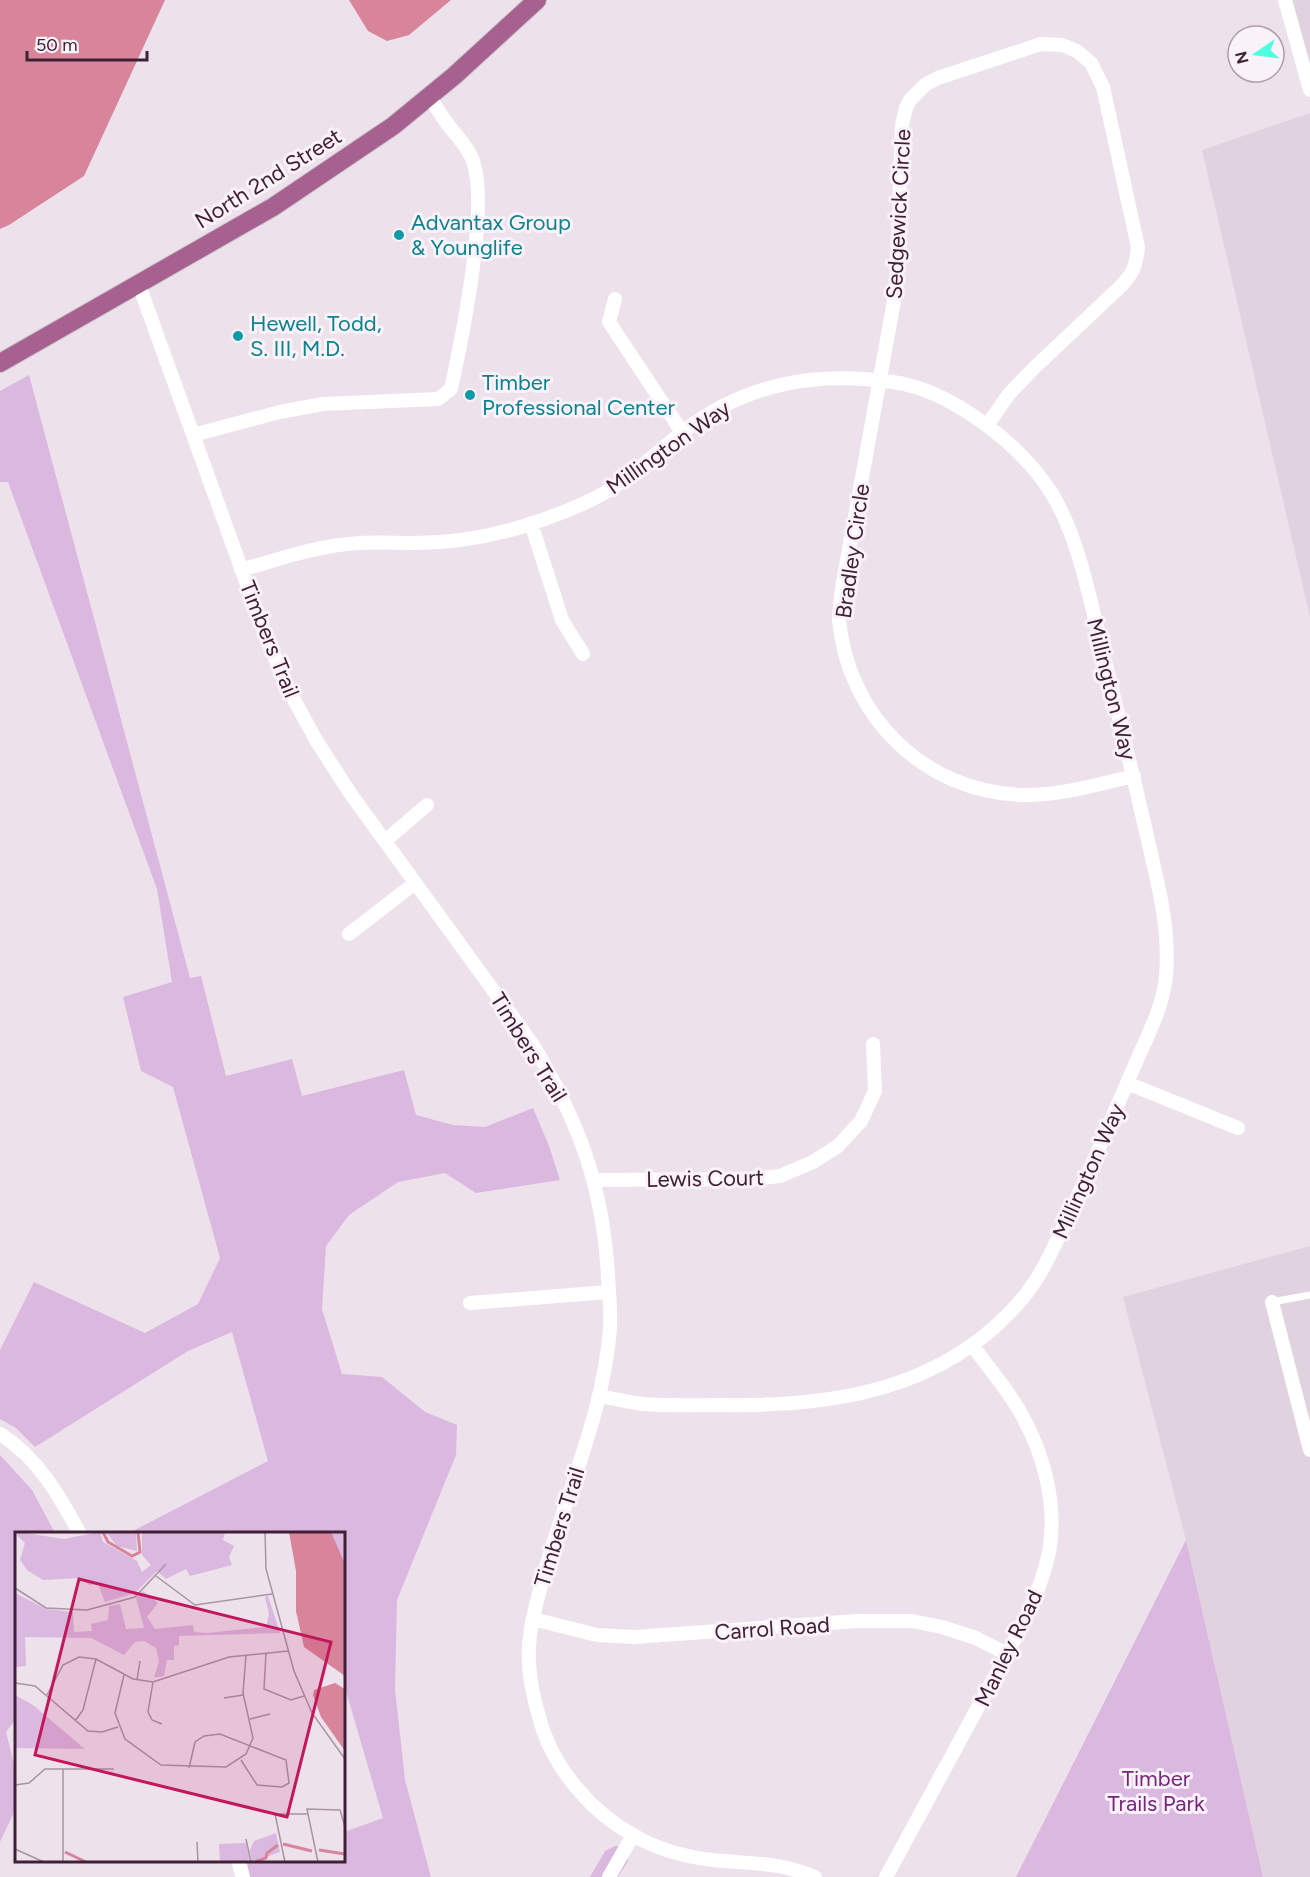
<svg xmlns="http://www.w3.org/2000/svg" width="1310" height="1877" font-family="Figtree,sans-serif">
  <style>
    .built { fill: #e1d2df }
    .green { fill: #dab8e0 }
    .water { fill: #d8849a }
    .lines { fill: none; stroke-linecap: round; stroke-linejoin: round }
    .primary-casing { stroke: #cac1c7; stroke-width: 20 }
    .lane { stroke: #fff; stroke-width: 7 }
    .street { stroke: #fff; stroke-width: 14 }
    .primary { stroke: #a76190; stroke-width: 18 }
    .culture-dot { fill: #0f9aa8; stroke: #f9f2f9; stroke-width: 2 }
    .labels { text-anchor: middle; stroke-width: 6; stroke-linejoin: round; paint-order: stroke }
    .street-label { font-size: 22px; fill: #402036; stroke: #f9f2f9 }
    .culture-label { font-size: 22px; fill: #0d838f; stroke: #f9f2f9; text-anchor: start }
    .park-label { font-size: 22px; fill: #78267b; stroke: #f9f2f9 }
    .inset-river { fill: none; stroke: #d8849a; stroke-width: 3 }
    .inset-road { fill: none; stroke: #a894a3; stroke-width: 1.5 }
    .view { fill: #c2185b; fill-opacity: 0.15; stroke: #c2185b; stroke-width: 3 }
    .inset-edge { fill: none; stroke: #402036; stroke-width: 3 }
  </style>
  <rect width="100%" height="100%" fill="#ede1ec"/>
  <!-- built -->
  <path class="built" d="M 1289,0 L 1310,0 L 1310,76 Z
    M 1310,113 L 1310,617 L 1202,150 Z
    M 1310,1246 L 1310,1877 L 1263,1877 L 1186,1540 L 1123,1297 Z"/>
  <!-- green -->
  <path class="green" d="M 29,375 L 190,978 L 201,976 L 226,1076 L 292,1059 L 302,1096 L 404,1070 L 416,1115 L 453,1125 L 485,1127 L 533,1108 L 549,1146 L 560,1180 L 476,1193 L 445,1173 L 398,1182 L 349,1215 L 326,1246 L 322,1309 L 342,1374 L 382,1377 L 425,1412 L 457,1425 L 456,1455 L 397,1600 L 395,1689 L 405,1780 L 431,1877 L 250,1877 L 247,1863 L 255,1861 L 344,1860 L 344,1832 L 383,1818 L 346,1691 L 344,1692 L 344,1534 L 129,1533 L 268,1461 L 232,1332 L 188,1351 L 35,1447 L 16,1428 L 0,1419 L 0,1350 L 34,1282 L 145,1333 L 198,1304 L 220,1258 L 173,1087 L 141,1071 L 123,997 L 172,982 L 157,889 L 8,482 L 0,482 L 0,391 Z
    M 0,1455 L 32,1490 L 55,1533 L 16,1534 L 16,1719 L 6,1732 L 16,1772 L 16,1808 L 0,1842 Z
    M 1186,1540 L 1263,1877 L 1016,1877 Z
    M 615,1846 L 620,1846 L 627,1851 L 628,1861 L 618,1877 L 590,1877 L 605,1851 Z"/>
  <!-- water -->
  <path class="water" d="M 0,0 L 165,0 L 84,176 L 9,225 L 0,229 Z
    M 349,0 L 451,0 L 409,35 L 387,41 L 368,31 Z"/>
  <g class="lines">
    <!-- primary casing -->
    <g class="primary-casing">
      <path id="primary" d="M 0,363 L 273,207 L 393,126 L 454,76 L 537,0"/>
    </g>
    <!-- lane -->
    <path class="lane" d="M 1272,1302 L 1310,1295"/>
    <!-- street -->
    <path class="street" d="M 1285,0 L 1310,90
      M 139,285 L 262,626 L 287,687 L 316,740 L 350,793 L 533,1045 C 579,1122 603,1186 608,1276 C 609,1293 611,1311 610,1328 C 604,1412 567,1491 545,1571 C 537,1601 527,1632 529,1663 C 530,1686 536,1708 543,1730 C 558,1773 593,1813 633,1835 C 657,1849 685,1857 713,1860 C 738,1863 765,1862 791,1869 C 799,1871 807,1874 815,1877
      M 615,299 L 609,322 L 682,432
      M 988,424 L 1009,394 L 1034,368 L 1121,286 C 1134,272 1136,266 1138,247 L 1103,87 L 1091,63 L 1077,51 L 1062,45 L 1041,44 L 938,78 L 926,84 L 910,100 L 906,108 L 902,125 L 896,290 L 842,588 C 841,599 839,610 839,620 C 848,717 925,792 1022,795 C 1060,796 1098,784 1134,776
      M 193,435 L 280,412 L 323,404 L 438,399 L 451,389 C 462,338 489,207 473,161 C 468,146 455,135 447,123 C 440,114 435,105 429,96
      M 531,523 L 562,620 L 583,654
      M 241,570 C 280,559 319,545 360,543 C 378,542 397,543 415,543 C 452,543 489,537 524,526 C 552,517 580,507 606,492 C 634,475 658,451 684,431 C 747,383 816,371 893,382 C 951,390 1022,445 1052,494 C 1082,543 1093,617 1108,673 C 1122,730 1136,787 1149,845 C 1159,888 1170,931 1166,976 C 1163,1006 1149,1033 1137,1060 C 1125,1087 1114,1114 1102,1141 C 1089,1172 1075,1202 1061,1232 C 1050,1255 1039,1279 1022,1299 C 945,1390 834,1407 721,1405 C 695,1405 669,1406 643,1404 C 629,1402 614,1399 600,1396
      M 385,841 L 427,805
      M 349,934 L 415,883
      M 1127,1083 L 1238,1128
      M 594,1180 L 754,1179 L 780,1176 L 813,1162 L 838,1146 L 861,1121 L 875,1091 L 873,1044
      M 1272,1302 L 1310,1450
      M 470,1303 L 608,1292
      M 0,1434 C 38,1458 59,1495 80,1534
      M 533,1619 L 597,1635 L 634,1637 L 857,1621 L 912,1621 L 942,1627 L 976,1638 L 1007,1654
      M 238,1860 L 243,1877
      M 609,1877 L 633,1835
      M 886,1877 L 1023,1624 C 1034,1599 1046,1573 1050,1546 C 1056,1502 1044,1456 1023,1417 C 1010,1392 989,1369 973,1346"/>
    <!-- primary -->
    <use href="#primary" class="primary"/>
  </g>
  <!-- markers -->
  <g class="culture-dot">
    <circle cx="399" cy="235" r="6"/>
    <circle cx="238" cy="336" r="6"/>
    <circle cx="470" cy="395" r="6"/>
  </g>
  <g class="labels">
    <!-- street labels -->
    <g class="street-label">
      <text transform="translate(268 178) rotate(-32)" y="8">North 2nd Street</text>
      <text transform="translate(898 214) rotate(-87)" y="8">Sedgewick Circle</text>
      <text transform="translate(668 447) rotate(-35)" y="8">Millington Way</text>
      <text transform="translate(852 551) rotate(-82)" y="8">Bradley Circle</text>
      <text transform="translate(270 639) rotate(68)" y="8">Timbers Trail</text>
      <text transform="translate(1112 689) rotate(76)" y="8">Millington Way</text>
      <text transform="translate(529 1047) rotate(58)" y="8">Timbers Trail</text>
      <text transform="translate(1088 1171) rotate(-66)" y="8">Millington Way</text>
      <text transform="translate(705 1178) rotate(-1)" y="8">Lewis Court</text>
      <text transform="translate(559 1527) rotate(-73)" y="8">Timbers Trail</text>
      <text transform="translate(772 1628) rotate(-4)" y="8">Carrol Road</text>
      <text transform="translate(1008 1648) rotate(-64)" y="8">Manley Road</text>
    </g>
    <!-- culture labels -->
    <g class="culture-label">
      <text x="411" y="230">Advantax Group<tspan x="411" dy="25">&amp; Younglife</tspan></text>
      <text x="250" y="331">Hewell, Todd,<tspan x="250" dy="25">S. III, M.D.</tspan></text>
      <text x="482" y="390">Timber<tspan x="482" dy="25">Professional Center</tspan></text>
    </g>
    <!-- park labels -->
    <g class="park-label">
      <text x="1156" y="1786">Timber<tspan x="1156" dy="25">Trails Park</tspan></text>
    </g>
  </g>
  <!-- overview -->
  <g transform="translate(15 1532)">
    <rect width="330" height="330" fill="#ede1ec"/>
    <path d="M 4,0 L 49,7 L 85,0 L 88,10 L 122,29 L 127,40 L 136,33 L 127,23 L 127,0 L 210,0 L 208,8 L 219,14 L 214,25 L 217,33 L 175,44 L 171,37 L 151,47 L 142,39 L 120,61 L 90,70 L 83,52 L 74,53 L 66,46 L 28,48 L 12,38 L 5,28 L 10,11 L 2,3 ZM 91,0 L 121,0 L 122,19 L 102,14 ZM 316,0 L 330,0 L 330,32 L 316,8 ZM 128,59 L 143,71 L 132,85 L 140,97 L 178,93 L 179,100 L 191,101 L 251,95 L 254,82 L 250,65 L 253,64 L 265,101 L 164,104 L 164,113 L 159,114 L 159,128 L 152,128 L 149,144 L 144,145 L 139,145 L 144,130 L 141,116 L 129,109 L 120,110 L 109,123 L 76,106 L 10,105 L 11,134 L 0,135 L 0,61 L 31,77 L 58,80 L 59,100 L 77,99 L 76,92 L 93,88 L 94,74 L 105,72 L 111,97 L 129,96 L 121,66 ZM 0,163 L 18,173 L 70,217 L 0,216 ZM 261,301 L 265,320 L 237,330 L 235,318 L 239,309 ZM 231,311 L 235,330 L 205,330 L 204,312 Z" fill="#dab8e0"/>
    <path d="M 274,0 L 316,0 L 330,32 L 330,144 L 289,115 L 281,79 L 281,39 ZM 320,151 L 330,157 L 330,219 L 306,185 L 298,163 L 299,158 Z" fill="#d8849a"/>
    <path class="inset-river" d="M 88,0 L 93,10 L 117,24 L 125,20 L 123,0M 268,312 L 297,319M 304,318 L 330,322M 50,320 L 71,330M 240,330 L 251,326 L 252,321 L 263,313"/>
    <path class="inset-road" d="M 250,0 L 251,37 L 279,139 L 297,181 L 330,227M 141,44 L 180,73 L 257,62M 0,56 L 31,76 L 72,78 L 120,65 L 151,32M 251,121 L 249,157 L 276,168 L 289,164M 109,143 L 100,181 L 110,207 L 146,233 L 211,235 L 231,222 L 238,206 L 228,161 L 231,123M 122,148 L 125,129M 138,150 L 133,180 L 137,188 L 147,192M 0,151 L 20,154 L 73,199 L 87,200 L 103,195M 32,163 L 48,133 L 64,125 L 81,127 L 118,147 L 138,150 L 214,125 L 273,119M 209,166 L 228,163M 235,187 L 255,182M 60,189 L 68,178 L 81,127M 174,236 L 180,210 L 189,204 L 205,202 L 271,228 L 274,251 L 267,255 L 242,253 L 226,228M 0,253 L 14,251 L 30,237 L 99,237M 293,282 L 292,277 L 325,278 L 330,295M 293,282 L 303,330M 231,307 L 236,330M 182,310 L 183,330M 0,317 L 29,330M 48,330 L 48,237M 270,330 L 260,282 L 293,282"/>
    <path class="view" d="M 64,47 L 316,110 L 272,285 L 20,223 Z"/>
    <rect width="330" height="330" class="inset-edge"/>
  </g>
  <!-- north arrow -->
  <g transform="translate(1256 54) rotate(256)"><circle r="28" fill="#f9f2f9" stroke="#af9eab" stroke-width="1.5"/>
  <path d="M0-4.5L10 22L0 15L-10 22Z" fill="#4dffe0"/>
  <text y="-9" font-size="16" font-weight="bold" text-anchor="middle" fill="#402036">N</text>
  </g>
  <!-- scale -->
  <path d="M27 51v9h120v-9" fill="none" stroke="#402036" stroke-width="3"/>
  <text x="36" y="51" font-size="18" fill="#402036" stroke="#f9f2f9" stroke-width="4.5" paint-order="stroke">50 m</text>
</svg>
